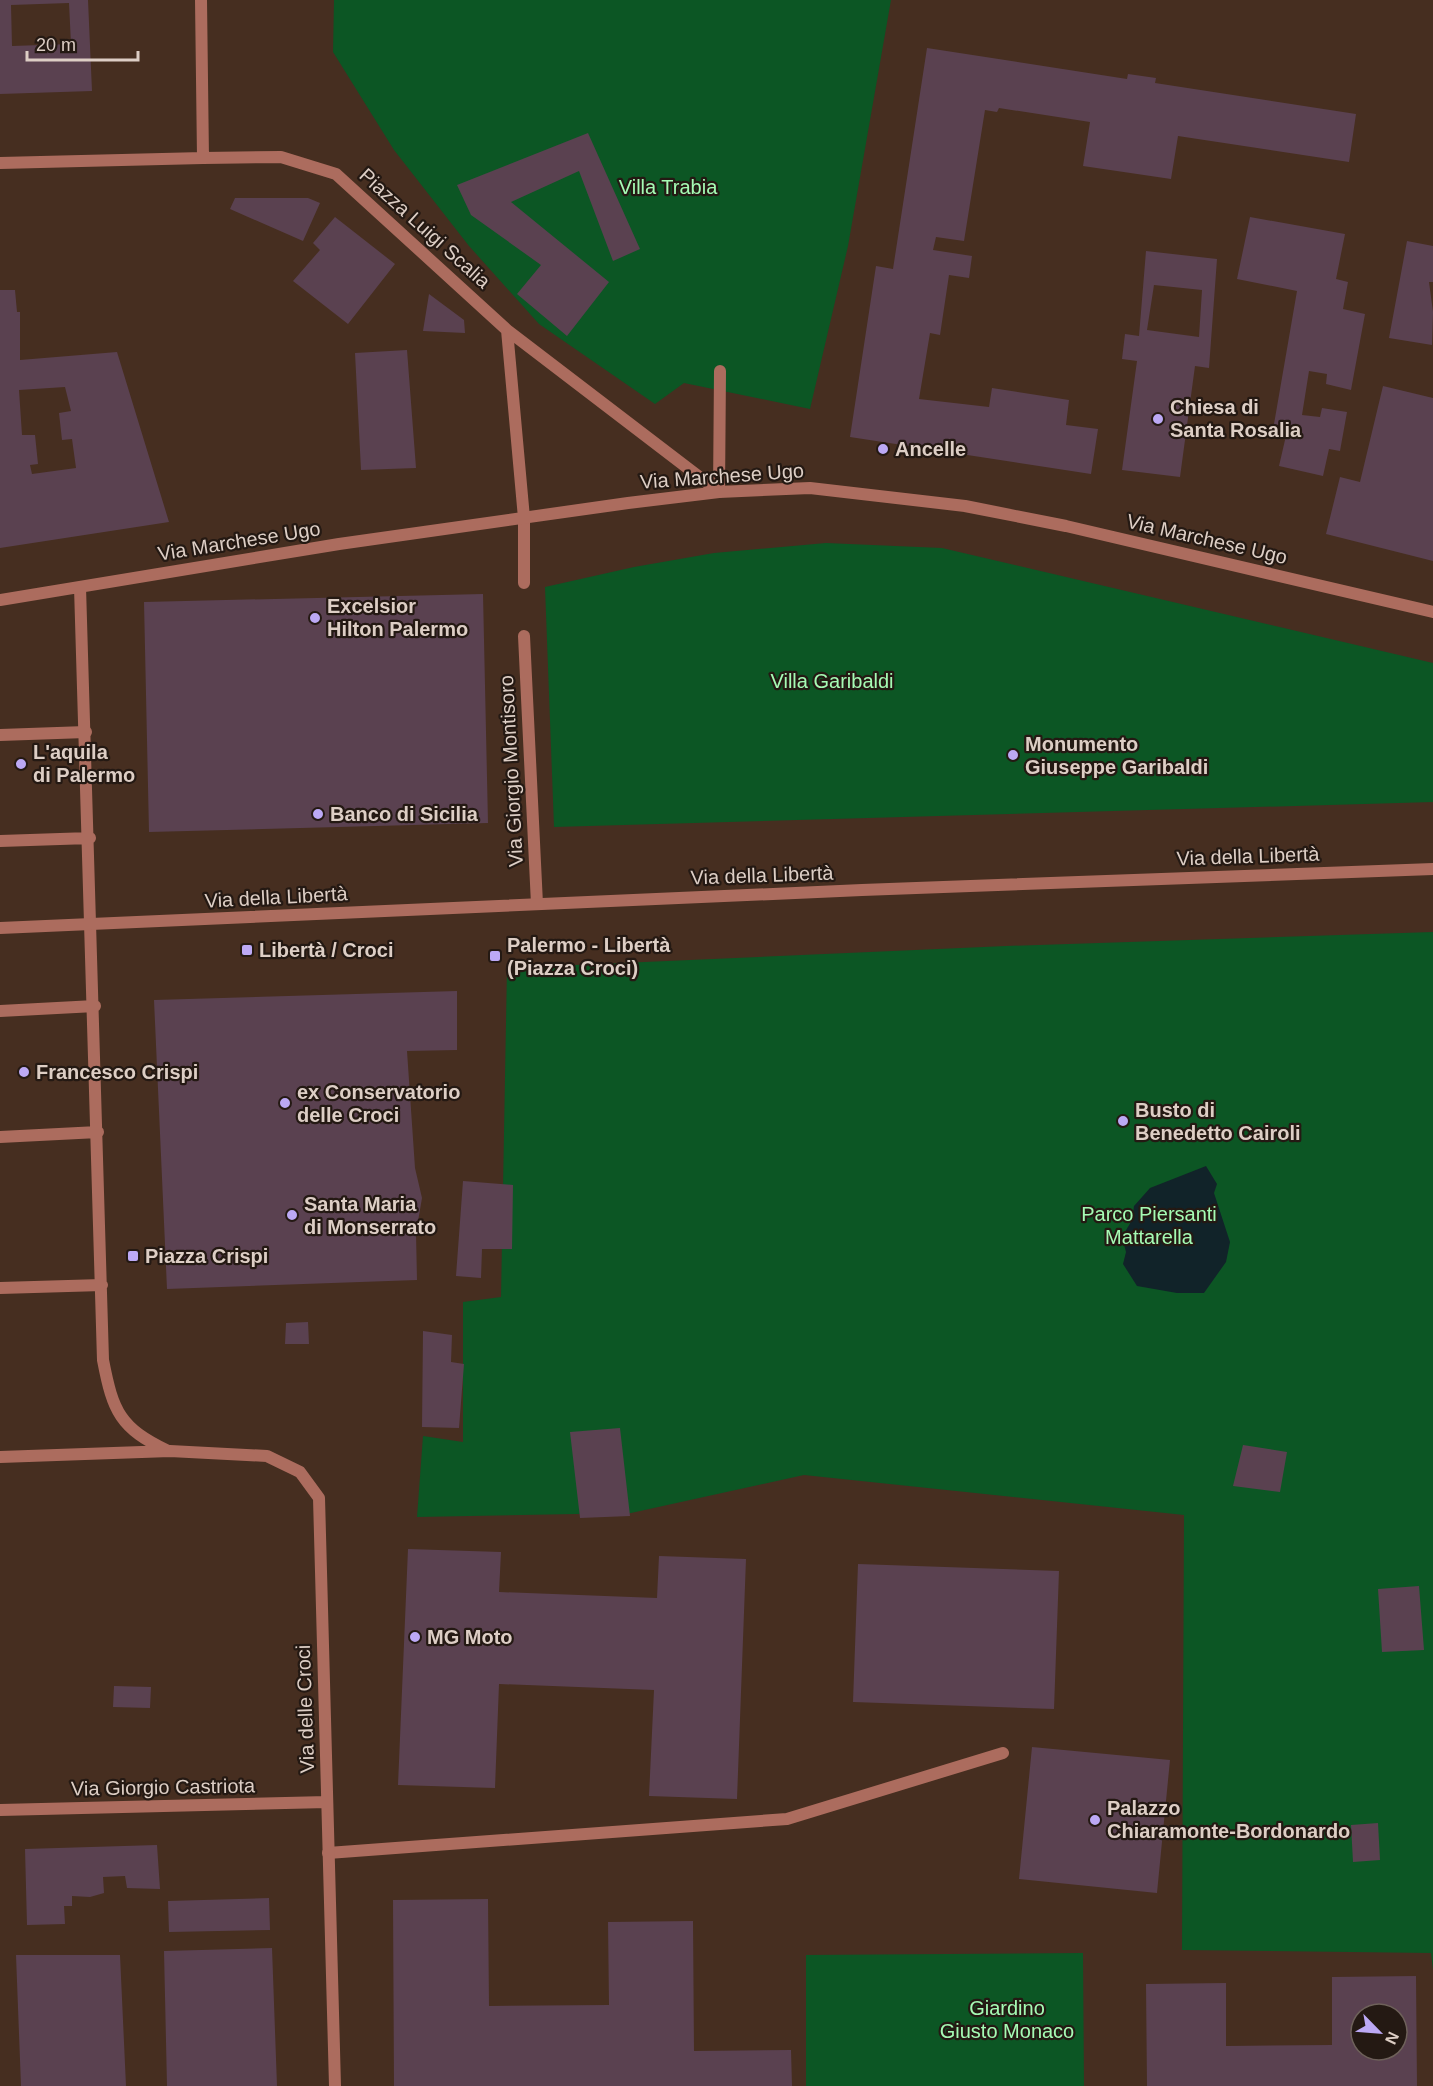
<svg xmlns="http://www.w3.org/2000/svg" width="1433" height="2086" font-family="Arial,sans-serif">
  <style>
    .green { fill: #0c5624 }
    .water { fill: #112329 }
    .building { fill: #5a4150; fill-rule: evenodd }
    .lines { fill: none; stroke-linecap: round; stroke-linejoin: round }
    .service { stroke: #ac6c5e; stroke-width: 12 }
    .pedestrian { stroke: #ac6c5e; stroke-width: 12 }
    .minor { stroke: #ac6c5e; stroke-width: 12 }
    .tertiary { stroke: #ac6c5e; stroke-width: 12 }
    .poi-dot { fill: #bca9f5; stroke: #241913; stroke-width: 2 }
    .labels { text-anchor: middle; stroke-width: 4.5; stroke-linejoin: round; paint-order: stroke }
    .park-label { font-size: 20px; fill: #a5fbb4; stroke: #241913 }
    .street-label { font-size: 20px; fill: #ddcec5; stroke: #241913 }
    .poi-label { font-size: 20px; font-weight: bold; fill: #ddcec5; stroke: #241913; text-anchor: start }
  </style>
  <rect width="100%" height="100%" fill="#462e20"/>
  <!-- green -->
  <path class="green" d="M 334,0 L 891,0 L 848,246 L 810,409 L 684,383 L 655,404 L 539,324 L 469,246 L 394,150 L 333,52 Z
    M 826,543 L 942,548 L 1433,663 L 1433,802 L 554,827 L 545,587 L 634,567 L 714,553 Z
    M 1433,932 L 1433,1970 L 1431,1953 L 1182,1950 L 1184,1515 L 804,1475 L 631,1513 L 417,1517 L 423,1436 L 463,1442 L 463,1302 L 501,1297 L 507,968 L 1006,946 Z
    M 1083,1953 L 1084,2086 L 806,2086 L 806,1955 Z"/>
  <!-- water -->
  <path class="water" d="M 1206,1166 L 1217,1184 L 1214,1193 L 1230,1242 L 1226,1262 L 1204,1293 L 1177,1293 L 1137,1286 L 1123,1264 L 1126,1252 L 1122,1237 L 1132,1220 L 1134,1206 L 1150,1188 Z"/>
  <!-- building -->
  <path class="building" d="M 0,0 L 88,0 L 92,91 L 0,94 ZM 69,3 L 71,44 L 12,46 L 11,5 Z
    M 927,48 L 1127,79 L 1128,74 L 1156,78 L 1155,83 L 1356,114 L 1349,162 L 1178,136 L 1171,179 L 1083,166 L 1090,122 L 999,108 L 997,112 L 985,110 L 964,241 L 936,237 L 933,250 L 972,256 L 969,278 L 949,275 L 940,335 L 930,333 L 919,399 L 989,407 L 992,388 L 1069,400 L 1066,425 L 1098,429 L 1091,474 L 850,437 L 876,266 L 893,269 Z
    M 588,133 L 640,249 L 613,261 L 579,171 L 511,202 L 609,282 L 567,336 L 517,294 L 541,265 L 471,215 L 457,185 Z
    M 235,198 L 308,198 L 320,203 L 303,241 L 230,209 Z
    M 335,217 L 395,264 L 348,324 L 293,281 L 320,250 L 313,243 Z
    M 1250,217 L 1345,234 L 1336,279 L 1348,282 L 1343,309 L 1365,314 L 1351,390 L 1326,384 L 1327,374 L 1309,371 L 1302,415 L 1320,417 L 1322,408 L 1347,412 L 1340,451 L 1329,449 L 1323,476 L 1279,466 L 1288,427 L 1274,424 L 1297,291 L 1237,279 Z
    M 1407,241 L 1433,246 L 1433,282 L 1429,282 L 1433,312 L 1432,345 L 1389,338 Z
    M 1146,251 L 1217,259 L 1209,368 L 1195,366 L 1180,477 L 1122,470 L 1137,361 L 1122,359 L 1125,334 L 1139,336 ZM 1154,285 L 1202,290 L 1199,337 L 1147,330 Z
    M 0,290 L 15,290 L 17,312 L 20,312 L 20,360 L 117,352 L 169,522 L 0,548 ZM 65,387 L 71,411 L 59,413 L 62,440 L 72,439 L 76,468 L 32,474 L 30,465 L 38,464 L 35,435 L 22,435 L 19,390 Z
    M 429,294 L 464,320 L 465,333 L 423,331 Z
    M 407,350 L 416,468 L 361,470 L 355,353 Z
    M 1383,386 L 1433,398 L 1433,561 L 1326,534 L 1340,477 L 1360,482 Z
    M 483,594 L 488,823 L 149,832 L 144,602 Z
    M 457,991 L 457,1050 L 407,1051 L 415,1168 L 422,1198 L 416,1233 L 417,1280 L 167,1289 L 154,1000 Z
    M 463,1181 L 513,1185 L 512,1249 L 482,1249 L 481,1278 L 456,1276 Z
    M 308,1322 L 309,1344 L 285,1344 L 286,1323 Z
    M 423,1331 L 452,1335 L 451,1362 L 464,1364 L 459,1428 L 422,1427 Z
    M 620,1428 L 630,1516 L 580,1518 L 570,1432 Z
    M 1243,1445 L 1287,1452 L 1280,1492 L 1233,1486 Z
    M 408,1549 L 501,1552 L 499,1592 L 657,1598 L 659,1556 L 746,1559 L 737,1799 L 649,1796 L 654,1690 L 499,1684 L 495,1788 L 398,1785 Z
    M 858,1564 L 1059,1571 L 1054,1709 L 853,1702 Z
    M 1419,1586 L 1424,1650 L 1382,1652 L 1378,1589 Z
    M 114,1686 L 151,1687 L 150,1708 L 113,1707 Z
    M 1032,1747 L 1170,1760 L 1157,1893 L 1019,1879 Z
    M 1378,1823 L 1380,1860 L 1353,1862 L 1351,1825 Z
    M 157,1845 L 160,1889 L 127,1888 L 125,1876 L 103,1877 L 104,1893 L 90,1897 L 72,1896 L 72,1906 L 64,1906 L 65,1924 L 27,1925 L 25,1849 Z
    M 269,1898 L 270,1930 L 169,1932 L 168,1901 Z
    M 488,1899 L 489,2006 L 609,2005 L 608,1922 L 693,1921 L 694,2051 L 791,2050 L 792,2086 L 394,2086 L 393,1900 Z
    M 272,1948 L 277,2086 L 167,2086 L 164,1951 Z
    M 16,1955 L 120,1955 L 126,2086 L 21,2086 Z
    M 1416,1976 L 1417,2086 L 1147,2086 L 1146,1984 L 1226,1983 L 1226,2046 L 1332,2045 L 1332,1977 ZM 1361,2014 L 1397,2014 L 1397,2050 L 1361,2050 Z"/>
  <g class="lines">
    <!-- service -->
    <path class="service" d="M 719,492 L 720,371
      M 0,735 L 86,732"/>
    <!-- pedestrian -->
    <path class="pedestrian" d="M 524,583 L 524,518
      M 524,636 L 537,904
      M 328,1853 L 787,1819 L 1003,1753"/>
    <!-- minor -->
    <path class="minor" d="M 201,0 L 203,158 L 281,157 L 336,174 L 507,330 L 719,492
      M 0,163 L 203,158
      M 507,330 L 524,518
      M 80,587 L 103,1360 C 113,1412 120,1428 168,1451
      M 0,600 L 339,544 L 628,503 L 719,492 L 810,488 L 965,506 L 1066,526 L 1433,612
      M 0,841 L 90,838
      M 0,1011 L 95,1006
      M 0,1137 L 98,1132
      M 0,1288 L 102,1285
      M 0,1457 L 170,1451 L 267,1456 L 300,1472 L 319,1498 L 335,2086
      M 0,1810 L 327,1802"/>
    <!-- tertiary -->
    <path class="tertiary" d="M 0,928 L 862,890 L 1433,869"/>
  </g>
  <!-- markers -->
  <g class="poi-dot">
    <circle cx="1158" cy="419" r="6"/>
    <circle cx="883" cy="449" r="6"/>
    <circle cx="315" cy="618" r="6"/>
    <circle cx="1013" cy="755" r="6"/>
    <circle cx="21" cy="764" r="6"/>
    <circle cx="318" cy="814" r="6"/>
    <rect x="241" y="944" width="12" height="12" rx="3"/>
    <rect x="489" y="950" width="12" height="12" rx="3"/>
    <circle cx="24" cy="1072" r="6"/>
    <circle cx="285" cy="1103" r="6"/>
    <circle cx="1123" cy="1121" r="6"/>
    <circle cx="292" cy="1215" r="6"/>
    <rect x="127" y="1250" width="12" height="12" rx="3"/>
    <circle cx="415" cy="1637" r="6"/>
    <circle cx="1095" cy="1820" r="6"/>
  </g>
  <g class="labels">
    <!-- park labels -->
    <g class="park-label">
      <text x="668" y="194">Villa Trabia</text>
      <text x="832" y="688">Villa Garibaldi</text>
      <text x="1149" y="1221">Parco Piersanti<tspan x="1149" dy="23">Mattarella</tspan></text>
      <text x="1007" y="2015">Giardino<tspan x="1007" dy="23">Giusto Monaco</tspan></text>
    </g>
    <!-- street labels -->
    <g class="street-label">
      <text transform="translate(425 228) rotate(42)" y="7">Piazza Luigi Scalia</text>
      <text transform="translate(722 476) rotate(-4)" y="7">Via Marchese Ugo</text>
      <text transform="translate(1207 539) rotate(13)" y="7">Via Marchese Ugo</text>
      <text transform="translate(239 541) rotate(-9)" y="7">Via Marchese Ugo</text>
      <text transform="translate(511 771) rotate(-93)" y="7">Via Giorgio Montisoro</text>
      <text transform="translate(1248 856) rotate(-2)" y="7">Via della Libertà</text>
      <text transform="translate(762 875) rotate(-2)" y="7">Via della Libertà</text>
      <text transform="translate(276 897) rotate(-3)" y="7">Via della Libertà</text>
      <text transform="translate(305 1709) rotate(-92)" y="7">Via delle Croci</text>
      <text transform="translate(163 1787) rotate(-1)" y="7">Via Giorgio Castriota</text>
    </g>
    <!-- poi labels -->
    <g class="poi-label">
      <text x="1170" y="414">Chiesa di<tspan x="1170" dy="23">Santa Rosalia</tspan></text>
      <text x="895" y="456">Ancelle</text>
      <text x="327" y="613">Excelsior<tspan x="327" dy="23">Hilton Palermo</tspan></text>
      <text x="1025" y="751">Monumento<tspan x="1025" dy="23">Giuseppe Garibaldi</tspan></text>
      <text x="33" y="759">L'aquila<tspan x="33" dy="23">di Palermo</tspan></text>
      <text x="330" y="821">Banco di Sicilia</text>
      <text x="507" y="952">Palermo - Libertà<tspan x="507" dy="23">(Piazza Croci)</tspan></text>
      <text x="259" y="957">Libertà / Croci</text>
      <text x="36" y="1079">Francesco Crispi</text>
      <text x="297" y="1099">ex Conservatorio<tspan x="297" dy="23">delle Croci</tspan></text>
      <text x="1135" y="1117">Busto di<tspan x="1135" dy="23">Benedetto Cairoli</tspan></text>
      <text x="304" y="1211">Santa Maria<tspan x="304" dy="23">di Monserrato</tspan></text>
      <text x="145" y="1263">Piazza Crispi</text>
      <text x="427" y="1644">MG Moto</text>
      <text x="1107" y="1815">Palazzo<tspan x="1107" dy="23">Chiaramonte-Bordonardo</tspan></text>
    </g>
  </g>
  <!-- north arrow -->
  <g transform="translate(1379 2032) rotate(115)"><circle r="28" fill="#241913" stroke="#6e615a" stroke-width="1.5"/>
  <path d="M0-4.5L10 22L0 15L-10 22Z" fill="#bca9f5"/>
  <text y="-9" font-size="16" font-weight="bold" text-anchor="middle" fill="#ddcec5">N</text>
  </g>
  <!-- scale -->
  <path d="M27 51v9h111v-9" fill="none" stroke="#ddcec5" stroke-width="3"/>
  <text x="36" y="51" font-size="18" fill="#ddcec5" stroke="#241913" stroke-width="4.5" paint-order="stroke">20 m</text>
</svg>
